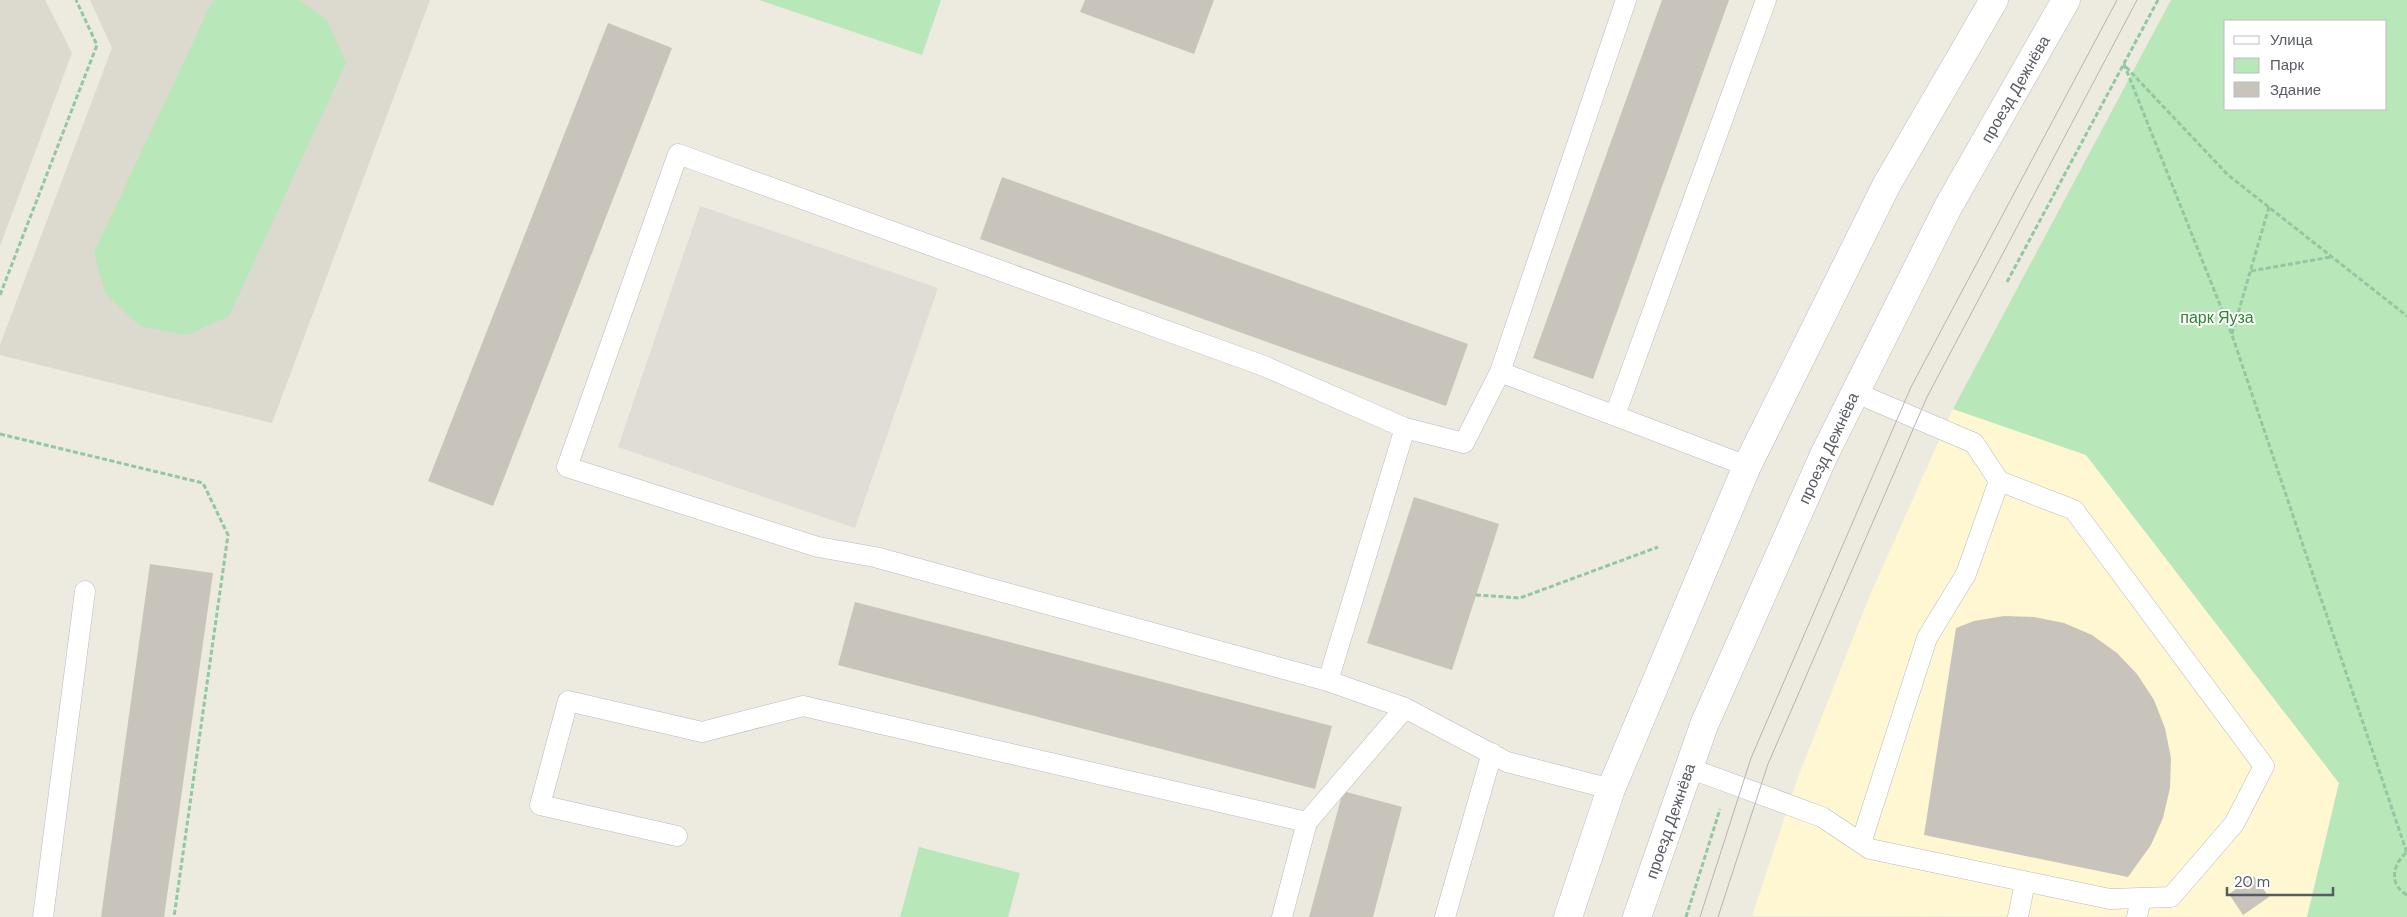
<svg xmlns="http://www.w3.org/2000/svg" width="2407" height="917" font-family="'DM Sans',sans-serif">
  <style>
    .commercial { fill: #fff6d2 }
    .industrial { fill: #e0ddd7 }
    .education { fill: #dcd9ce }
    .green { fill: #b8e7ba; fill-rule: evenodd }
    .building { fill: #c8c4bc }
    .lines { fill: none; stroke-linecap: round; stroke-linejoin: round }
    .service-casing { stroke: #b7bac0; stroke-width: 21 }
    .secondary-casing { stroke: #b8bcc3; stroke-width: 29 }
    .path { stroke: #91c8a2; stroke-width: 3; stroke-dasharray: 5 2.5; stroke-linecap: butt }
    .service { stroke: #fff; stroke-width: 20 }
    .secondary { stroke: #fff; stroke-width: 28 }
    .tram { stroke: #b3b4b5; stroke-width: 1 }
    .labels { text-anchor: middle; stroke-width: 4; stroke-linejoin: round; paint-order: stroke }
    .street-label { font-size: 16px; fill: #585c62; stroke: #fff }
    .park-label { font-size: 16px; fill: #2d8434; stroke: #fff }
  </style>
  <rect width="100%" height="100%" fill="#edeadf"/>
  <!-- commercial -->
  <path class="commercial" d="M 1953,409 L 2086,455 L 2339,783 L 2307,917 L 1752,916 L 1798,777 L 1870,595 Z"/>
  <!-- industrial -->
  <path class="industrial" d="M 700,206 L 938,288 L 855,528 L 618,447 Z"/>
  <!-- education -->
  <path class="education" d="M 0,0 L 45,0 L 72,53 L 0,246 Z
    M 90,0 L 430,0 L 272,423 L 0,355 L 0,345 L 112,48 Z"/>
  <!-- green -->
  <path class="green" d="M 216,0 L 299,0 L 327,20 L 346,63 L 229,316 L 187,335 L 140,326 L 105,293 L 94,252 L 212,2 Z
    M 759,0 L 941,0 L 922,55 Z
    M 2171,0 L 2407,0 L 2407,917 L 2307,917 L 2339,783 L 2086,455 L 1953,409 ZM 2226,21 L 2386,21 L 2386,109 L 2226,109 Z
    M 919,847 L 1020,873 L 1008,917 L 900,917 Z"/>
  <!-- building -->
  <path class="building" d="M 1085,0 L 1214,0 L 1194,54 L 1080,12 Z
    M 1662,0 L 1729,0 L 1593,379 L 1533,358 Z
    M 608,23 L 672,48 L 493,506 L 428,481 Z
    M 1002,177 L 1468,344 L 1446,406 L 980,239 Z
    M 1414,497 L 1499,524 L 1452,670 L 1367,643 Z
    M 150,564 L 213,573 L 164,917 L 101,917 Z
    M 855,602 L 1332,726 L 1315,789 L 838,665 Z
    M 2004,616 L 2034,617 L 2064,623 L 2092,635 L 2117,653 L 2137,674 L 2154,700 L 2165,728 L 2171,758 L 2170,788 L 2163,818 L 2151,845 L 2128,877 L 1924,835 L 1956,628 L 1974,621 Z
    M 1343,791 L 1402,807 L 1373,917 L 1309,917 Z
    M 2254,876 L 2269,897 L 2243,915 L 2229,894 Z"/>
  <g class="lines">
    <!-- service casing -->
    <g class="service-casing">
      <path id="service" d="M 1500,372 L 1626,0
        M 1615,415 L 1766,0
        M 1328,681 L 1405,428
        M 1689,768 L 1822,817 L 1870,849 L 2110,899 L 2171,897 L 2234,824 L 2264,766 L 2074,510 L 1999,481 L 1974,443 L 1854,392
        M 1611,789 L 1507,762 L 1405,708 L 1328,681 L 875,557 L 818,547 L 567,467 L 678,154 L 1264,366 L 1405,428 L 1464,443 L 1500,372 L 1747,466
        M 677,836 L 540,805 L 568,701 L 702,732 L 803,706 L 1307,822
        M 1861,843 L 1927,638 L 1966,574 L 1999,481
        M 43,917 L 85,591
        M 1282,917 L 1307,822 L 1405,708
        M 1445,917 L 1492,753
        M 2018,917 L 2025,882
        M 2137,917 L 2141,898"/>
    </g>
    <!-- secondary casing -->
    <g class="secondary-casing">
      <path id="secondary" d="M 1568,917 L 1611,789 L 1747,466 L 1887,184 L 1994,0
        M 1637,917 L 1704,725 L 1824,455 L 1948,207 L 2066,0"/>
    </g>
    <!-- path -->
    <path class="path" d="M 2124,64 L 2232,335 L 2407,853
      M 2126,67 L 2228,175 L 2407,316
      M 2251,271 L 2331,257
      M 2007,282 L 2158,0
      M 0,295 L 97,45 L 76,0
      M 2232,334 L 2269,207
      M 0,434 L 203,483 L 228,535 L 174,917
      M 1476,595 L 1520,598 L 1658,547
      M 2406,853 C 2392,865 2389,885 2407,895
      M 1686,917 L 1720,809"/>
    <!-- service -->
    <use href="#service" class="service"/>
    <!-- secondary -->
    <use href="#secondary" class="secondary"/>
    <!-- tram -->
    <path class="tram" d="M 1700,917 L 1751,758 L 1911,387 L 2117,0
      M 1718,917 L 1768,764 L 1927,397 L 2137,0"/>
  </g>
  <g class="labels">
    <!-- street labels -->
    <g class="street-label">
      <text transform="translate(2015 89) rotate(-60)" y="6">проезд Дежнёва</text>
      <text transform="translate(1828 448) rotate(-65)" y="6">проезд Дежнёва</text>
      <text transform="translate(1670 821) rotate(-71)" y="6">проезд Дежнёва</text>
    </g>
    <!-- park labels -->
    <g class="park-label">
      <text x="2217" y="323">парк Яуза</text>
    </g>
  </g>
  <!-- legend -->
  <rect x="2224" y="20" width="162" height="90" fill="#ffffff" stroke="#bcbec0"/>
  <rect x="2234" y="36" width="25" height="8" fill="#ffffff" stroke="#bcbec0"/>
  <text x="2270" y="45" font-size="15" fill="#585c62">Улица</text>
  <rect x="2234" y="58" width="25" height="15" fill="#b8e7ba" stroke="#bcbec0"/>
  <text x="2270" y="70" font-size="15" fill="#585c62">Парк</text>
  <rect x="2234" y="82" width="25" height="15" fill="#c8c4bc" stroke="#bcbec0"/>
  <text x="2270" y="95" font-size="15" fill="#585c62">Здание</text>
  <!-- scale -->
  <path d="M2227 887v8h106v-8" fill="none" stroke="#585c62" stroke-width="2.5"/>
  <text x="2234" y="887" font-size="15" fill="#585c62" stroke="#ffffff" stroke-width="4" paint-order="stroke">20 m</text>
</svg>
